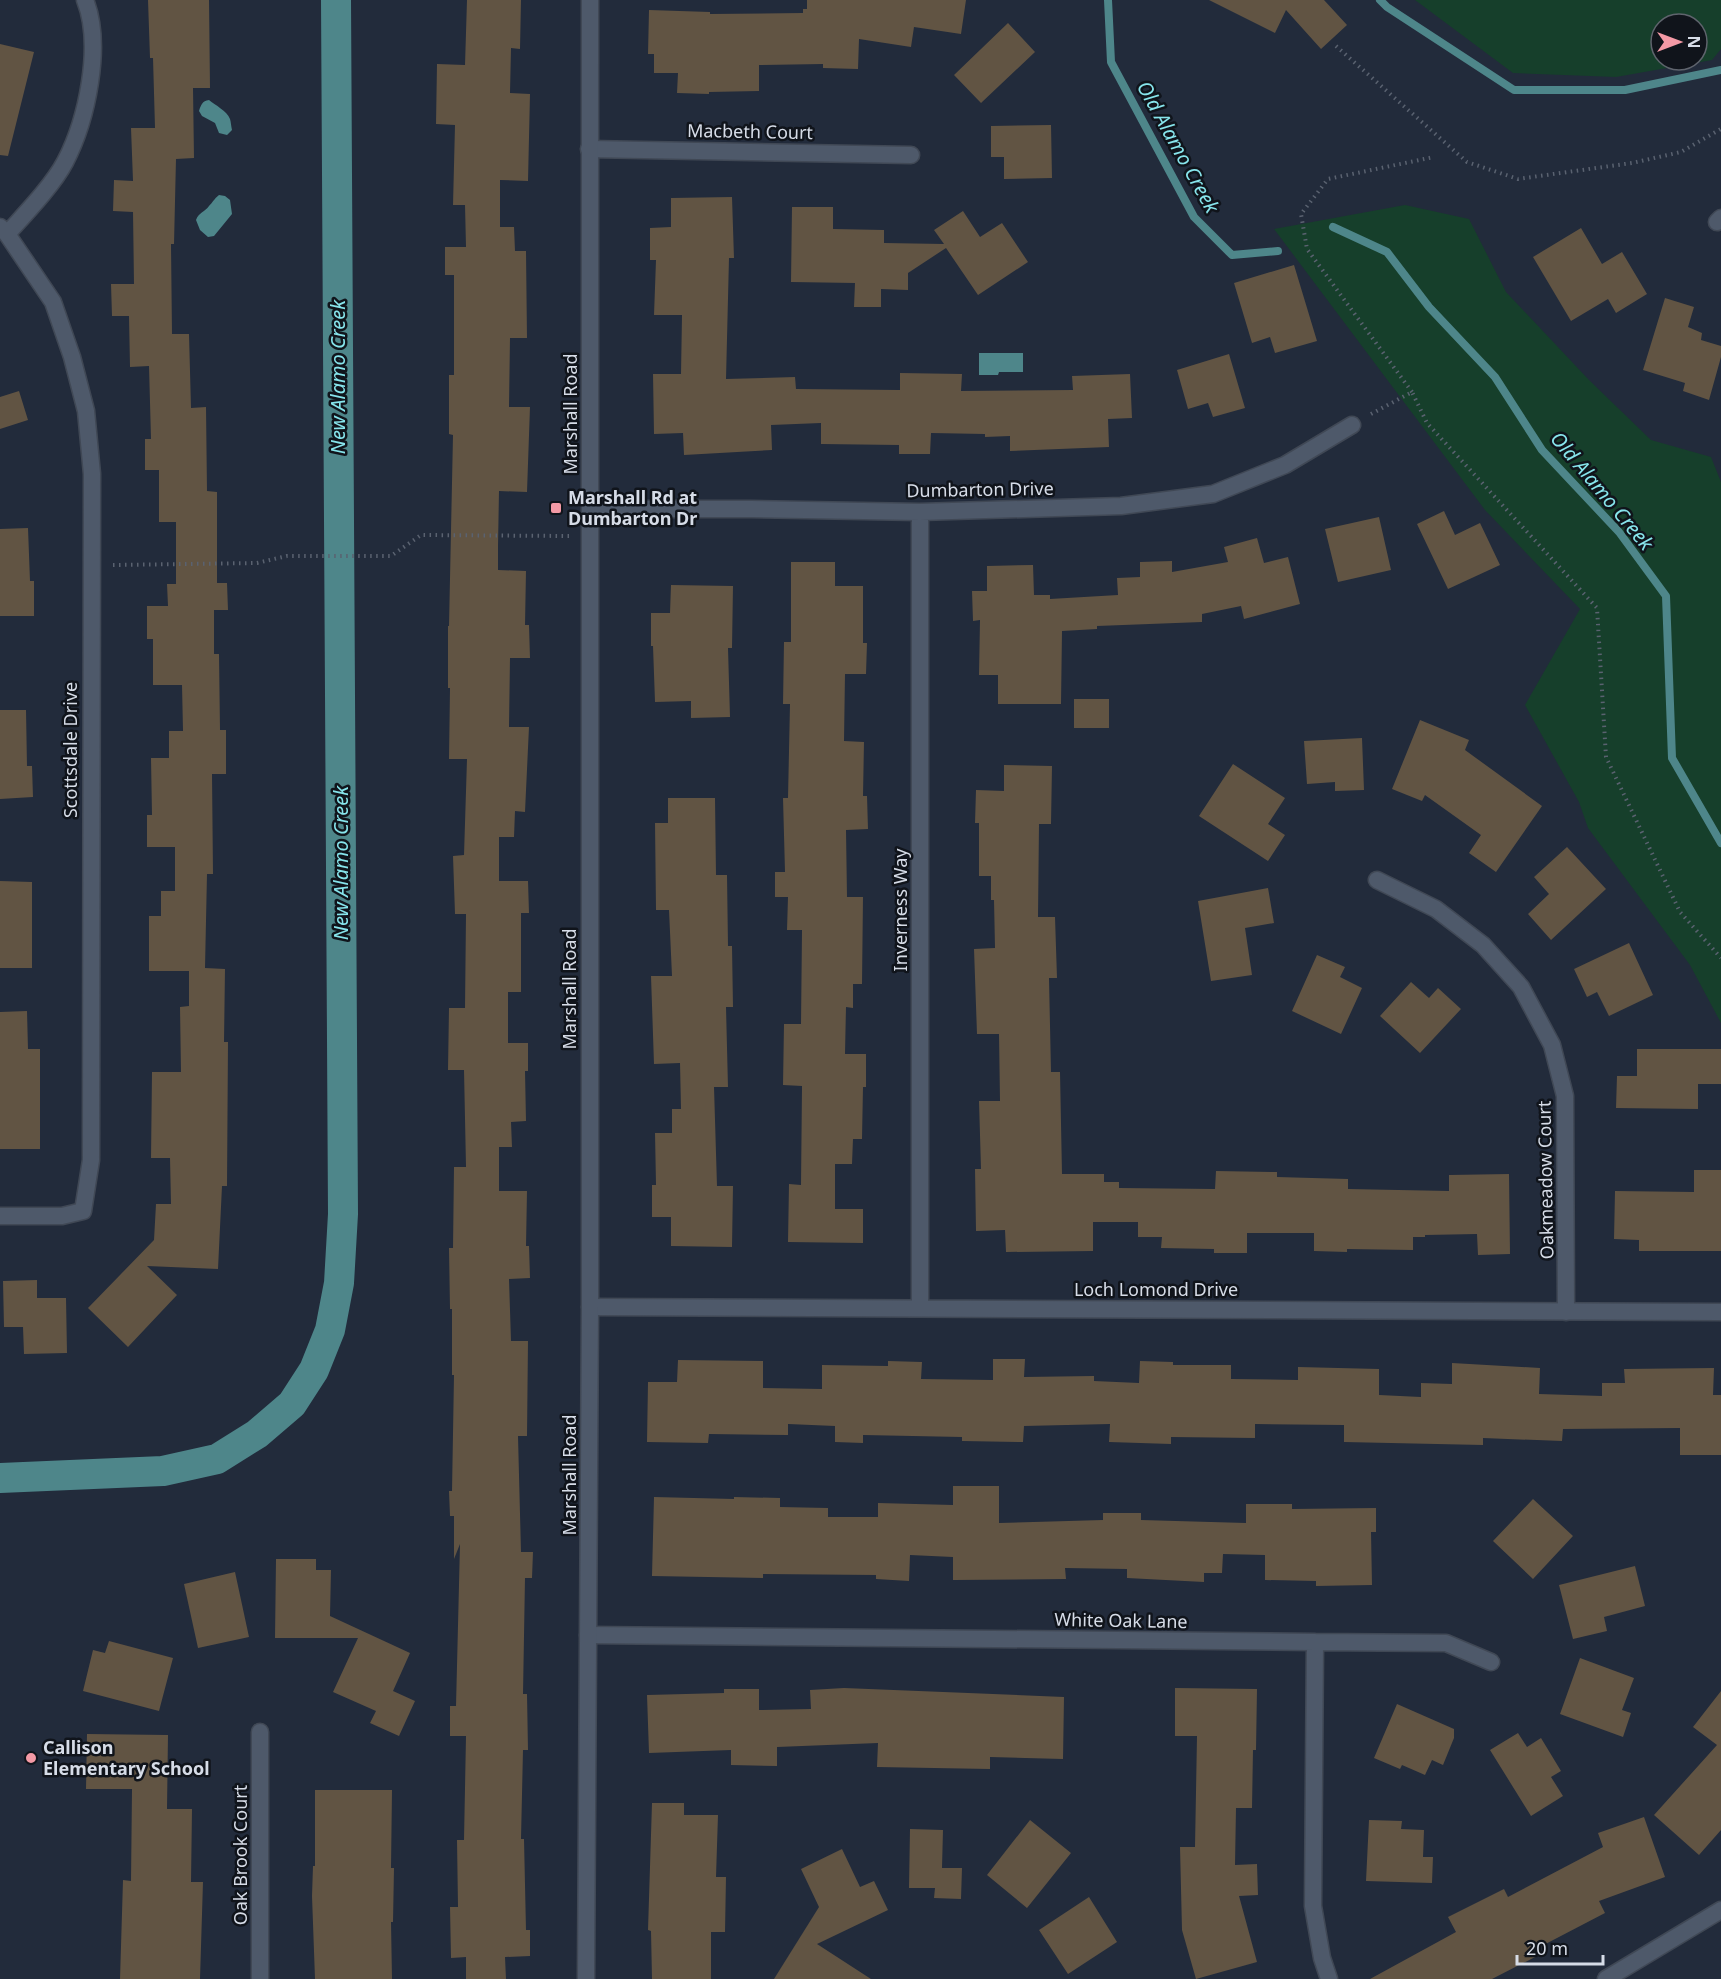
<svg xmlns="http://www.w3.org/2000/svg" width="1721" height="1979" font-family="'Noto Sans',sans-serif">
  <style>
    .green { fill: #163f2b; fill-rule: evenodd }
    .water { fill: #4e868a }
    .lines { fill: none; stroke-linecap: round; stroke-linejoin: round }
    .stream { stroke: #4e868a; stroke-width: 8 }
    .canal { stroke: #4e868a; stroke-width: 30 }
    .building { fill: #615443 }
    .minor-casing { stroke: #404855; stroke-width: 19 }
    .tertiary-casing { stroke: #404855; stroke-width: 19 }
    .path { stroke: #5a6270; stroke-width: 4; stroke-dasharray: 1.5 4.5; stroke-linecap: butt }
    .minor { stroke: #4e596a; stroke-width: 16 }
    .tertiary { stroke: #4e596a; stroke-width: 16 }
    .poi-dot { fill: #f49aa6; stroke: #10141b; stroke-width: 2 }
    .labels { text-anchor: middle; stroke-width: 5; stroke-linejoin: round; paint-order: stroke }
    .street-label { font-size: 18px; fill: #d6dce7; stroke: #10141b }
    .poi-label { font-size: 18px; font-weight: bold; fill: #d6dce7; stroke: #10141b; text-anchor: start }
    .water-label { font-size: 20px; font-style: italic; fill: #87e5ec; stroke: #10141b }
  </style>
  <rect width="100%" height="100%" fill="#222b3b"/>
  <!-- green -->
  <path class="green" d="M 1415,0 L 1721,0 L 1721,49 L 1712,60 L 1616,77 L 1513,73 ZM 1661,24 L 1697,24 L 1697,60 L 1661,60 Z
    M 1405,205 L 1469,219 L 1506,292 L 1589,380 L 1651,440 L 1711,457 L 1721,482 L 1721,1023 L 1690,965 L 1588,828 L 1579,802 L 1525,705 L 1580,609 L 1485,510 L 1274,229 Z"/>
  <!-- water -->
  <path class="water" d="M 209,100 C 215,105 227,111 230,119 C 231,122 231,126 232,130 L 227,135 L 219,133 L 215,123 L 202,116 L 199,111 C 201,105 202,101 209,100 Z
    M 219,195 L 225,196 L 230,200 L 232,214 L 214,236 L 208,237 L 200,230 L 196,220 C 199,212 205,212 209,206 C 213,202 214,199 219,195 Z
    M 979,353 L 1023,353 L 1023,372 L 999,372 L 998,375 L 979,375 Z"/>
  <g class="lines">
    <!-- stream -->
    <path class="stream" d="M 1108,0 L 1111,62 L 1194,217 L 1232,255 L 1278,251
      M 1380,0 L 1387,7 L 1514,90 L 1625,90 L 1721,70
      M 1333,227 L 1387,252 L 1429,307 L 1495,377 L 1542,450 L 1619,532 L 1666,596 L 1672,758 L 1721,843"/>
    <!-- canal -->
    <path class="canal" d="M 0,1478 L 163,1471 L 217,1459 L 257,1434 L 292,1404 L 314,1370 L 330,1330 L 339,1283 L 343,1214 L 336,0"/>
  </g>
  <!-- building -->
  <path class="building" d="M 148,0 L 209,0 L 210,88 L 193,88 L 194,158 L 176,159 L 174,244 L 171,244 L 172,334 L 189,334 L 191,408 L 206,407 L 207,491 L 217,492 L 217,583 L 227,583 L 228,610 L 214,610 L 214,654 L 219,654 L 220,730 L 226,730 L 226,774 L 212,774 L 213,874 L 207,874 L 205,968 L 225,969 L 224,1042 L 228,1042 L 227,1186 L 222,1186 L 218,1269 L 147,1266 L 177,1295 L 128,1347 L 88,1308 L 154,1240 L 156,1204 L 171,1204 L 170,1158 L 151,1158 L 152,1072 L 181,1072 L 180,1007 L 189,1006 L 189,971 L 149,971 L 149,916 L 161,916 L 161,891 L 175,891 L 175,847 L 147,847 L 147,815 L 152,815 L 151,758 L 169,758 L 169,731 L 183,731 L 182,685 L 153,685 L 153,639 L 147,639 L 147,606 L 168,606 L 167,584 L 176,584 L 176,522 L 159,522 L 159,470 L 145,470 L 145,439 L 151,439 L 149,366 L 130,367 L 129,316 L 112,316 L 111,284 L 134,284 L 133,212 L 113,211 L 114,180 L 133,181 L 131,128 L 155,128 L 153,58 L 150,58 Z
    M 467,0 L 521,0 L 520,49 L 511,48 L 510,93 L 530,94 L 528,181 L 500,180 L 500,227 L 514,227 L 515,251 L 526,251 L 527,338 L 510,338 L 509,407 L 530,407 L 527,492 L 499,491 L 498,547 L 498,570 L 526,571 L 525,625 L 529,625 L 530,658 L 510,658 L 509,727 L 529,727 L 525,812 L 515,811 L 514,837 L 499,837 L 499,881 L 528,881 L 529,913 L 521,913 L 521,992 L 508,992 L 508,1043 L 528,1043 L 528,1071 L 525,1071 L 526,1121 L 511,1122 L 512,1147 L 499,1147 L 499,1191 L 527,1191 L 526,1246 L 529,1246 L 530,1278 L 509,1279 L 511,1341 L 528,1341 L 527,1436 L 518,1436 L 521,1552 L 533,1552 L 532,1578 L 525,1578 L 523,1694 L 527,1694 L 528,1750 L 523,1750 L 521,1839 L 524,1839 L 526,1930 L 530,1930 L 530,1956 L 505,1957 L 506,1979 L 466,1979 L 466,1957 L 451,1958 L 450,1907 L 458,1907 L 457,1840 L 464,1840 L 466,1736 L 450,1736 L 450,1706 L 456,1706 L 460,1544 L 454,1559 L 454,1516 L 450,1516 L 449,1491 L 452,1491 L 454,1375 L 452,1375 L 452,1309 L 450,1309 L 449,1248 L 453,1248 L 454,1167 L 466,1167 L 464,1070 L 448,1070 L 449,1008 L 465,1008 L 466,914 L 455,914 L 453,856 L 464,855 L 467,759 L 449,759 L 450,688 L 448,688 L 448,626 L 449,626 L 453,435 L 449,434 L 449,375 L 454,375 L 454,275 L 445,275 L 445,247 L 466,247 L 465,205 L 453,205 L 455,125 L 436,124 L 437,64 L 465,65 Z
    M 807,0 L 966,0 L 961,34 L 914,27 L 911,47 L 859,39 L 858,69 L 823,68 L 823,64 L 759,65 L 759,91 L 709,92 L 709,94 L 677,93 L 678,73 L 654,73 L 654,54 L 648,54 L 649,10 L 710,12 L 710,14 L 803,13 L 803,9 L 807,9 Z
    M 1209,0 L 1324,0 L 1347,25 L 1321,49 L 1286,10 L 1275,33 Z
    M 1008,23 L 1035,52 L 981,103 L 954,75 Z
    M 0,44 L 34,52 L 8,156 L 0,155 Z
    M 1051,125 L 1052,178 L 1004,179 L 1004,157 L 991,157 L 991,126 Z
    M 732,197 L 734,258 L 729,258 L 726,379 L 795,377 L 796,389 L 900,390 L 900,373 L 962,374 L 961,391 L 1073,390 L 1072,376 L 1130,374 L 1132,418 L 1108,419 L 1109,447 L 1010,451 L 1010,436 L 985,437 L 985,434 L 931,433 L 930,454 L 899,454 L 899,445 L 821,444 L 821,423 L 771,425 L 772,450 L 684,455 L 683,433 L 654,434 L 653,374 L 681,374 L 682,315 L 654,315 L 656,260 L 650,260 L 650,228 L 671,227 L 671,198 Z
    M 792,207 L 833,207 L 833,229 L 884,230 L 884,243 L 944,244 L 934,230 L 963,211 L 980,237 L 1002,223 L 1028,262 L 978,295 L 946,248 L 908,273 L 908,290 L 881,289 L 881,307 L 854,307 L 855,283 L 791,282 Z
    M 1581,228 L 1602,264 L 1622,252 L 1647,294 L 1616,313 L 1608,299 L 1571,321 L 1533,257 Z
    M 1294,265 L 1317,341 L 1275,353 L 1270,337 L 1252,343 L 1234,283 Z
    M 1665,298 L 1694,307 L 1688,327 L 1702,333 L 1701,340 L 1721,346 L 1721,357 L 1709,400 L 1683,391 L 1685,383 L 1643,370 Z
    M 1229,354 L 1245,408 L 1213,417 L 1208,403 L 1188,409 L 1177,370 Z
    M 19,391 L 28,420 L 0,429 L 0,397 Z
    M 1444,511 L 1455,535 L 1480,523 L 1500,565 L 1448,589 L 1417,524 Z
    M 1379,517 L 1391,570 L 1338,582 L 1325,529 Z
    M 28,528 L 30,581 L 34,581 L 34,616 L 0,616 L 0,529 Z
    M 1257,538 L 1264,563 L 1288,557 L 1300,604 L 1244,619 L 1241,606 L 1202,614 L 1202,622 L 1097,626 L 1097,629 L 1062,631 L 1061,704 L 998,704 L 998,675 L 979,675 L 980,620 L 973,621 L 972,591 L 987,591 L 987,566 L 1033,565 L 1034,595 L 1050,595 L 1050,599 L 1118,595 L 1117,578 L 1140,577 L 1140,562 L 1172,561 L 1172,572 L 1228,562 L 1224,547 Z
    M 791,562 L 835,562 L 835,586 L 863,586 L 863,643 L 867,643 L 866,674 L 845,674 L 844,741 L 864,742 L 863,796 L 867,796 L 868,829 L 846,830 L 847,897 L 863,897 L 862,984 L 853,984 L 853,1008 L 846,1007 L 845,1054 L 866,1054 L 866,1087 L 863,1087 L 862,1139 L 853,1139 L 852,1164 L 835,1164 L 835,1209 L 863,1209 L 863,1243 L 788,1242 L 789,1184 L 801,1185 L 802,1086 L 783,1085 L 784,1024 L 801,1024 L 802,930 L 787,930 L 788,897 L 775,897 L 775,872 L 785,872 L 783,798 L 788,798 L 790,704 L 783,704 L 784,642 L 791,642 Z
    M 671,585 L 733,586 L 732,648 L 728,648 L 730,717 L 691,718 L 691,701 L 655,702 L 653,646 L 651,646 L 651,613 L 670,613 Z
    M 1074,699 L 1109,699 L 1109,728 L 1074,728 Z
    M 0,710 L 26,710 L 27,766 L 32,766 L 33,797 L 0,799 Z
    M 1420,720 L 1469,740 L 1465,750 L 1542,806 L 1496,872 L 1469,853 L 1481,835 L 1425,795 L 1422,801 L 1392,789 Z
    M 1362,738 L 1364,790 L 1335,791 L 1335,782 L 1307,784 L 1304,741 Z
    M 1233,764 L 1285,798 L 1268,824 L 1285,835 L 1268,861 L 1199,816 Z
    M 1004,765 L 1052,766 L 1051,824 L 1039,824 L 1038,917 L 1055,917 L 1057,978 L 1049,978 L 1051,1072 L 1060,1072 L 1062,1174 L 1104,1174 L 1104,1182 L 1119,1182 L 1119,1188 L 1215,1189 L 1216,1171 L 1277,1172 L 1277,1177 L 1348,1179 L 1348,1189 L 1449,1191 L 1449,1175 L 1509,1174 L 1510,1254 L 1478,1255 L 1477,1234 L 1425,1235 L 1425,1237 L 1413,1237 L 1413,1250 L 1347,1249 L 1347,1252 L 1314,1251 L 1314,1233 L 1247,1233 L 1247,1253 L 1214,1253 L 1214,1249 L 1161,1248 L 1162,1237 L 1138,1237 L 1138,1222 L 1093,1222 L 1093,1251 L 1006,1252 L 1005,1230 L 976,1231 L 975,1169 L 981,1169 L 979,1101 L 1000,1101 L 999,1034 L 977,1034 L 974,949 L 995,948 L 994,900 L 991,900 L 991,876 L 979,876 L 979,823 L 975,823 L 976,790 L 1004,791 Z
    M 668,798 L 715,798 L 716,875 L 727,875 L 728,946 L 732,946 L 733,1007 L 726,1007 L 728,1087 L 714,1087 L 717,1186 L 733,1186 L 732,1247 L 671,1246 L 671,1217 L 652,1217 L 652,1185 L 656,1185 L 655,1133 L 672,1133 L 672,1109 L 681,1109 L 680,1063 L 654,1064 L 651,976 L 672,976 L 669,910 L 656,910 L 655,823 L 668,823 Z
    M 1567,847 L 1606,889 L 1551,940 L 1528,914 L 1549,894 L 1534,877 Z
    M 0,881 L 32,882 L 32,968 L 0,968 Z
    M 1268,888 L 1274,923 L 1245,928 L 1252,975 L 1211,981 L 1198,901 Z
    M 1629,943 L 1653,995 L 1609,1016 L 1597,992 L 1587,997 L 1574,969 Z
    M 1317,955 L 1345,967 L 1340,977 L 1362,988 L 1341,1034 L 1292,1011 Z
    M 1411,982 L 1429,998 L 1438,988 L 1461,1009 L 1420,1053 L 1380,1016 Z
    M 27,1011 L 28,1049 L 40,1049 L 40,1149 L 0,1149 L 0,1012 Z
    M 1637,1049 L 1721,1049 L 1721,1084 L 1698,1084 L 1698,1109 L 1616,1108 L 1617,1076 L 1637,1076 Z
    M 1694,1170 L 1721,1170 L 1721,1251 L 1639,1251 L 1639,1240 L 1614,1239 L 1615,1191 L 1694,1192 Z
    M 37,1280 L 37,1298 L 66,1298 L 67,1353 L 24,1354 L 23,1327 L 4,1327 L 3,1281 Z
    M 993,1359 L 1025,1359 L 1024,1377 L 1094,1376 L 1094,1381 L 1139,1383 L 1140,1361 L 1173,1362 L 1173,1365 L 1231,1365 L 1231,1379 L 1298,1380 L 1298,1367 L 1379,1369 L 1379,1395 L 1421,1397 L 1421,1383 L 1452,1384 L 1452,1363 L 1540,1368 L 1539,1394 L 1602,1396 L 1602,1383 L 1625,1383 L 1624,1369 L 1714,1368 L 1713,1395 L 1721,1395 L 1721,1455 L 1680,1455 L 1680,1428 L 1563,1429 L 1562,1441 L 1483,1438 L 1483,1445 L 1344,1442 L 1344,1425 L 1255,1424 L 1255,1438 L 1171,1437 L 1171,1444 L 1109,1442 L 1110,1424 L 1024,1426 L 1023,1442 L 962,1441 L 962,1437 L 863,1435 L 863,1443 L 835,1442 L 835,1426 L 788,1424 L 788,1435 L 709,1434 L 708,1443 L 647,1442 L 648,1382 L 677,1382 L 678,1360 L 763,1361 L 763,1388 L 822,1389 L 822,1365 L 888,1366 L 888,1361 L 922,1362 L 921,1379 L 993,1380 Z
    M 953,1486 L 999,1486 L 999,1523 L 1103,1520 L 1103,1513 L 1141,1513 L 1141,1520 L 1246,1523 L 1246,1504 L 1292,1504 L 1292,1509 L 1376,1508 L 1376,1532 L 1371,1532 L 1372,1585 L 1316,1586 L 1316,1581 L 1265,1580 L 1265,1555 L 1223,1554 L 1222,1573 L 1204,1573 L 1204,1582 L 1127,1578 L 1127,1569 L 1065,1568 L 1066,1579 L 953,1580 L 953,1557 L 910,1555 L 909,1581 L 876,1579 L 876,1575 L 763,1574 L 763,1578 L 652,1576 L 654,1497 L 734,1499 L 734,1497 L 780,1498 L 780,1507 L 828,1508 L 828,1517 L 878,1517 L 878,1503 L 953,1505 Z
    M 1533,1499 L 1573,1536 L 1533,1579 L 1493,1541 Z
    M 276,1559 L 316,1559 L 316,1570 L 331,1570 L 330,1616 L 410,1653 L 393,1691 L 415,1701 L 399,1736 L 370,1723 L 376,1711 L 333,1692 L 358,1638 L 275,1638 Z
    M 1635,1566 L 1645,1606 L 1604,1617 L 1607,1631 L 1573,1639 L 1559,1585 Z
    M 235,1572 L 249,1637 L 198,1648 L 184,1584 Z
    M 109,1641 L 173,1658 L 159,1711 L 83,1691 L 93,1650 L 105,1653 Z
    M 1580,1658 L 1634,1678 L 1622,1710 L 1631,1713 L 1623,1737 L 1560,1714 Z
    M 844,1688 L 1064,1697 L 1063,1759 L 990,1757 L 990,1769 L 877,1767 L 878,1743 L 777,1747 L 777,1766 L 731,1765 L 731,1750 L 649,1753 L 647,1695 L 724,1693 L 724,1689 L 759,1689 L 759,1710 L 811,1709 L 810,1690 Z
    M 1175,1688 L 1257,1689 L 1256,1750 L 1253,1750 L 1252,1808 L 1236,1808 L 1235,1865 L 1257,1864 L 1258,1895 L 1239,1896 L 1257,1962 L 1196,1979 L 1182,1930 L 1180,1847 L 1195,1847 L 1197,1736 L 1175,1736 Z
    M 1721,1691 L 1721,1830 L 1699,1855 L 1654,1815 L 1717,1745 L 1693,1727 Z
    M 1397,1704 L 1454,1729 L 1454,1738 L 1443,1765 L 1432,1760 L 1425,1775 L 1402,1765 L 1400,1769 L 1374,1758 Z
    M 1518,1733 L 1527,1747 L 1541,1738 L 1561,1771 L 1551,1777 L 1563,1796 L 1531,1816 L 1490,1750 Z
    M 87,1734 L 168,1735 L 167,1809 L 192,1809 L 191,1882 L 203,1882 L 200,1979 L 120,1979 L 123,1880 L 131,1881 L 132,1789 L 86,1789 Z
    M 315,1790 L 392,1790 L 391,1868 L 394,1868 L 393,1922 L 391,1922 L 392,1979 L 315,1979 L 312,1896 L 313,1866 L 315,1866 Z
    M 652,1803 L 684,1803 L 684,1815 L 718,1815 L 716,1877 L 726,1877 L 725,1932 L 711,1932 L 711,1979 L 652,1979 L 651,1931 L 648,1930 Z
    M 1644,1817 L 1665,1877 L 1599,1901 L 1605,1913 L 1534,1950 L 1537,1956 L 1492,1979 L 1370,1979 L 1456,1932 L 1448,1917 L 1504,1889 L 1508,1897 L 1603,1847 L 1598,1833 Z
    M 1030,1820 L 1071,1853 L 1027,1908 L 987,1875 Z
    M 1369,1820 L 1402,1821 L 1401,1829 L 1424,1830 L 1423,1857 L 1433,1857 L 1432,1883 L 1366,1881 Z
    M 910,1829 L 943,1830 L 942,1868 L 962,1868 L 961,1899 L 934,1898 L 935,1888 L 909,1888 Z
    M 842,1849 L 860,1887 L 874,1881 L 888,1910 L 817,1944 L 871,1979 L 774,1979 L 819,1907 L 801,1869 Z
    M 1089,1897 L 1117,1942 L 1068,1974 L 1039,1930 Z"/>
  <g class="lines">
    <!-- minor casing -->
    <g class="minor-casing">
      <path id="minor" d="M 589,149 L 911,155
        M 1717,222 L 1721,218
        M 0,227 L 7,234 L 53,302 L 72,357 L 86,411 L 92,474 L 91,1160 L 83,1211 L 62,1216 L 0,1216
        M 7,234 C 25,214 53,185 65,162 C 87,120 103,45 85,0
        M 591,509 L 751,509 L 920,512 L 1121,506 L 1213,494 L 1285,465 L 1352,425
        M 920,512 L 920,1308
        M 1377,880 L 1436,909 L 1483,945 L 1521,987 L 1552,1045 L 1565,1096 L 1566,1312
        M 590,1307 L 1721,1312
        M 588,1635 L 1315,1642 L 1313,1906 L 1322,1958 L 1329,1979
        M 1315,1642 L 1446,1643 L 1491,1662
        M 260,1732 L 260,1979
        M 1606,1979 L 1721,1910"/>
    </g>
    <!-- tertiary casing -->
    <g class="tertiary-casing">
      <path id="tertiary" d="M 586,1979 L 590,1307 L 590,0"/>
    </g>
    <!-- path -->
    <path class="path" d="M 1336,46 L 1467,162 L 1518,179 L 1632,163 L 1681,152 L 1721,129
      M 1412,392 L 1307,249 L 1301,214 L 1328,179 L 1434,157
      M 1371,414 L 1412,392 L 1427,423 L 1597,608 L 1606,757 L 1680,912 L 1721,958
      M 113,565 L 257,563 L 287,556 L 391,556 L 421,535 L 569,536"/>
    <!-- minor -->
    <use href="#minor" class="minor"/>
    <!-- tertiary -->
    <use href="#tertiary" class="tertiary"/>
  </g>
  <!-- markers -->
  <g class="poi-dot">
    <rect x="550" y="502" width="12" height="12" rx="3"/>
    <circle cx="31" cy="1758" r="6"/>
  </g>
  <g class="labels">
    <!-- street labels -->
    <g class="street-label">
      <text transform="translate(750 132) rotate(1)" y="6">Macbeth Court</text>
      <text transform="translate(571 414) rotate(-90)" y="6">Marshall Road</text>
      <text transform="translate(980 490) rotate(-1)" y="6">Dumbarton Drive</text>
      <text transform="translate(71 750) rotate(-90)" y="6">Scottsdale Drive</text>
      <text transform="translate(901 910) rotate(-90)" y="6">Inverness Way</text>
      <text transform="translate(570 989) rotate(-90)" y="6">Marshall Road</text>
      <text transform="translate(1546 1180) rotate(-91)" y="6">Oakmeadow Court</text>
      <text x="1156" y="1296">Loch Lomond Drive</text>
      <text transform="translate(570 1475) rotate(-90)" y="6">Marshall Road</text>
      <text transform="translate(1121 1621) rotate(1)" y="6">White Oak Lane</text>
      <text transform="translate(241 1855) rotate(-90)" y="6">Oak Brook Court</text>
    </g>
    <!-- poi labels -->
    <g class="poi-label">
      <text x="568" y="504">Marshall Rd at<tspan x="568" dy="21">Dumbarton Dr</tspan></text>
      <text x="43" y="1754">Callison<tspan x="43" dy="21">Elementary School</tspan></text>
    </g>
    <!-- water labels -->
    <g class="water-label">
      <text transform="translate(1178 147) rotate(61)" y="7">Old Alamo Creek</text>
      <text transform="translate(338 377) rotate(-90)" y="7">New Alamo Creek</text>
      <text transform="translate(1602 491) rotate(50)" y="7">Old Alamo Creek</text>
      <text transform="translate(341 863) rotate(-90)" y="7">New Alamo Creek</text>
    </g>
  </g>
  <!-- north arrow -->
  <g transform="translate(1679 42) rotate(90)"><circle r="28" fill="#10141b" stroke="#5f646d" stroke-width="1.5"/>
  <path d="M0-4.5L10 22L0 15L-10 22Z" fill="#f49aa6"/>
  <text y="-9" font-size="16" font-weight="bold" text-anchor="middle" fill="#d6dce7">N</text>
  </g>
  <!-- scale -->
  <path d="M1517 1955v9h86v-9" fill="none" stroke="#d6dce7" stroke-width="3"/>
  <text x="1526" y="1955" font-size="18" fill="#d6dce7" stroke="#10141b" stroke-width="4.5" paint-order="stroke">20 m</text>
</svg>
